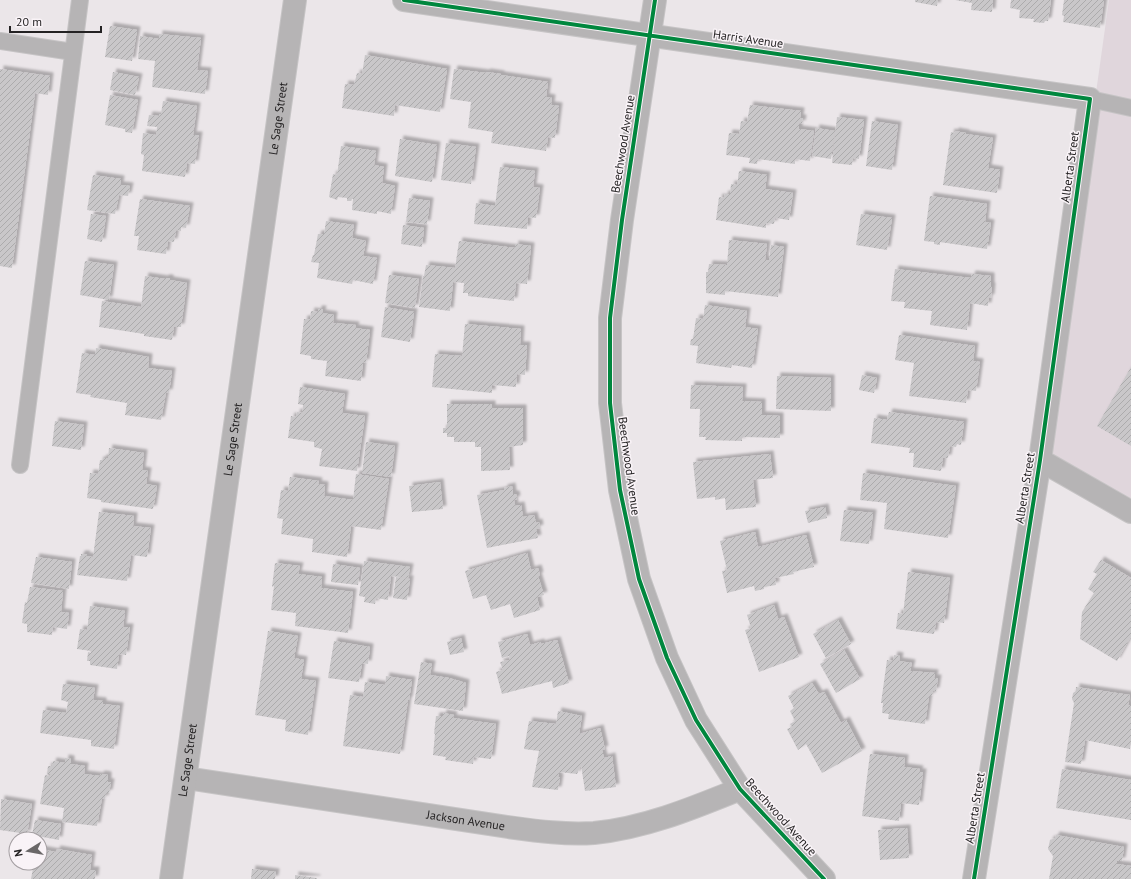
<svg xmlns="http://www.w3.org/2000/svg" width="1131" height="879" font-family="'PT Sans',sans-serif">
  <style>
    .built { fill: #e0d6dc }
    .building { fill: url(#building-hatch); filter: url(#shadow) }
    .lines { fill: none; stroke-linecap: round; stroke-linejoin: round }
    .service-casing { stroke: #c6c4c5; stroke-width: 18 }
    .minor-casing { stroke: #c6c4c5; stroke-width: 24 }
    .tertiary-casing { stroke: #c6c4c5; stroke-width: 24 }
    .service { stroke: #b6b4b5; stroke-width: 16 }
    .minor { stroke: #b6b4b5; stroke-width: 22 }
    .tertiary { stroke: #b6b4b5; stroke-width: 22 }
    .cycleway-casing { stroke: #f9f3f7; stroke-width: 6 }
    .cycleway { stroke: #00873e; stroke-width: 4 }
    .labels { text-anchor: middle; stroke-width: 3; stroke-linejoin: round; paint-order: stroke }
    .street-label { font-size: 12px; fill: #242223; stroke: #f9f3f7 }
  </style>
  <defs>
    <pattern id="building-hatch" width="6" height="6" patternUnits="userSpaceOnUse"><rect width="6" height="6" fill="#c9c7c9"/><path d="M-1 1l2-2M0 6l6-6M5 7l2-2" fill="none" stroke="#acabac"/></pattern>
    <filter id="shadow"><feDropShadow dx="3.5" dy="-3.5" stdDeviation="1" flood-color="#0004"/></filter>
  </defs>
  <rect width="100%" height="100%" fill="#ebe6e9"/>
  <!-- built -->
  <path class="built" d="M 1109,0 L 1131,0 L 1131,506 L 1045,457 Z"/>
  <!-- building -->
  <path class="building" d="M 915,0 L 938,0 L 937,6 L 915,2 Z
    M 955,0 L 993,0 L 992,12 L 971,10 L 972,3 Z
    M 1011,0 L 1051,0 L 1048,21 L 1045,21 L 1044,23 L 1033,22 L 1034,19 L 1019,18 L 1020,10 L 1010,8 Z
    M 1064,0 L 1104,0 L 1100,28 L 1063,22 L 1064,16 L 1062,15 Z
    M 110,26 L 137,30 L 132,61 L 105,57 Z
    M 159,34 L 201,38 L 197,70 L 208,71 L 205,94 L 152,87 L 155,61 L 138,59 L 140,36 L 159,39 Z
    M 365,55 L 447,69 L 440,112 L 395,105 L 394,116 L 342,108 L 345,84 L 354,85 L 357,73 L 362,74 Z
    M 0,69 L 50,76 L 48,95 L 35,93 L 12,268 L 0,266 Z
    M 454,69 L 486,73 L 487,72 L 501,74 L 501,75 L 548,82 L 546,97 L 552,98 L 551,105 L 559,106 L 555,138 L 548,137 L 546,151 L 491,143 L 493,132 L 468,128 L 471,102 L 450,99 Z
    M 113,72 L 139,77 L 135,95 L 110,90 Z
    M 110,95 L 138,100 L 132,133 L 125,132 L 125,129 L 105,125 Z
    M 163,101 L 197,106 L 193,135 L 199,135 L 195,164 L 187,163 L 185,177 L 142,171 L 144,155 L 141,154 L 143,133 L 156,135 L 157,127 L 147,126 L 149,115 L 159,116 L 159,114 L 161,114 Z
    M 750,105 L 801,111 L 800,118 L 803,118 L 802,124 L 799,123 L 799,129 L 814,131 L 810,161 L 795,159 L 795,164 L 758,159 L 757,164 L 749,163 L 750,158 L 726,155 L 729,133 L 739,134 L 741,121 L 747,122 Z
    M 837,117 L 864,120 L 859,159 L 853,158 L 852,165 L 832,163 Z
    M 872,121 L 898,125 L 892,170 L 866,166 Z
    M 816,128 L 835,131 L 831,159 L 812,156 Z
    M 955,131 L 966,133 L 966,134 L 993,138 L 988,168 L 1000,170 L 997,193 L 943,185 L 951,132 L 955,133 Z
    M 400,139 L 437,145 L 432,182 L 395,176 Z
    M 446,143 L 476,147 L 471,184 L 441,180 Z
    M 341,146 L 376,151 L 374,165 L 384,167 L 382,183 L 395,186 L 391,214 L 377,211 L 377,214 L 352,210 L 353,199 L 352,199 L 351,201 L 347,201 L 347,198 L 338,197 L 337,200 L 329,197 L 333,174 L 337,175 Z
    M 500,167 L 535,171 L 533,187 L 540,188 L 536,218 L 528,217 L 527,229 L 474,224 L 476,203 L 495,206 Z
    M 739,171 L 767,175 L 765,189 L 793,193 L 789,220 L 775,218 L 774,224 L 766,223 L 766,228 L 716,220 L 719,197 L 724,198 L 725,194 L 730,194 L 731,184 L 737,185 Z
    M 93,175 L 121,179 L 120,185 L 130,186 L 128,196 L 119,195 L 115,214 L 87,210 Z
    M 930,196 L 987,204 L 985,222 L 991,223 L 987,249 L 940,242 L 940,245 L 934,244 L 934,242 L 924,241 Z
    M 409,198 L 430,201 L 427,224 L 406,222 Z
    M 140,199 L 190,206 L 186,228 L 181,227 L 181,231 L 176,230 L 174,242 L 168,241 L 166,254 L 137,250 L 139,236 L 134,236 Z
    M 91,214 L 106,216 L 102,242 L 87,239 Z
    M 861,214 L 892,218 L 887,250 L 856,245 Z
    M 326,221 L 354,225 L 352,238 L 366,241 L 363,256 L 377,258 L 373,284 L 353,280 L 352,284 L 317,278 L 319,263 L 311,262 L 313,255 L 314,255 L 318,234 L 324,234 Z
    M 403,225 L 424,228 L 422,247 L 401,244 Z
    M 729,240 L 767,244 L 765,260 L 769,260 L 771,245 L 784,247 L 778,297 L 725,291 L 725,295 L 706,293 L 706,272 L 708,272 L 709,264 L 727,265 Z
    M 459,241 L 515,248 L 515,244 L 531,246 L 527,284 L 516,283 L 514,301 L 468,296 L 468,293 L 463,293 L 464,283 L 453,282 L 450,311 L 419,307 L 423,276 L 424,276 L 426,265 L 455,268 Z
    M 85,261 L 114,265 L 109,300 L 80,295 Z
    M 895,269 L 971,278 L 972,274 L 991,276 L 991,286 L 992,286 L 991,298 L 989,297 L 988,306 L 970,303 L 967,330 L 930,325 L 932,311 L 904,308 L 905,302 L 891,301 Z
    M 389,275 L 419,279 L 415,308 L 385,303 Z
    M 145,276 L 165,279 L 165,278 L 170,278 L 170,280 L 187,283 L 181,327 L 174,327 L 172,340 L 144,336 L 144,334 L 99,327 L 102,301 L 141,307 Z
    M 705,305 L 747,311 L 745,327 L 758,329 L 752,368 L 732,365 L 731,368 L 696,363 L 698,346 L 690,345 L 691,339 L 693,339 L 696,318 L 703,319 Z
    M 385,307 L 414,312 L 410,342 L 381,337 Z
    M 318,309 L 323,309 L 322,313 L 334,315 L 333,323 L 356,325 L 355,328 L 370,330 L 366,363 L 363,362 L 361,381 L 325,376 L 327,361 L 311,359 L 311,356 L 300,354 L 304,319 L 310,319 L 311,311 L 318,312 Z
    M 465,324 L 521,329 L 520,345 L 527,345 L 525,375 L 517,374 L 516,387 L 492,385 L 492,393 L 432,387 L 435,354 L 462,356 Z
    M 899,335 L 975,346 L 973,361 L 980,362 L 976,391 L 968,390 L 966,403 L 909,396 L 914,363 L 895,360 Z
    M 96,348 L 149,357 L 148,368 L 172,371 L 169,393 L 166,392 L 161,420 L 125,415 L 127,403 L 90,397 L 91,395 L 76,393 L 82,353 L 95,355 Z
    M 1131,367 L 1131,446 L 1097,426 Z
    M 862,375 L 877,378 L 874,393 L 859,390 Z
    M 777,376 L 831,378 L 831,411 L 776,409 Z
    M 691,385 L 743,387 L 742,401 L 762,402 L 762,415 L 780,416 L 780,438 L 742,437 L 742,441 L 705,440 L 706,437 L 699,437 L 700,409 L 690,409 Z
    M 300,387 L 345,394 L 342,413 L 365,416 L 357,471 L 319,466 L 322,449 L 314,447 L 314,442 L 288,438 L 291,416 L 296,417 L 297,412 L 302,413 L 303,405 L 298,404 Z
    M 447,404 L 492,404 L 492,408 L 523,408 L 523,445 L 509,447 L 510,470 L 481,471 L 481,447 L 475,447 L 475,442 L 454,442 L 454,437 L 447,437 L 447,433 L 443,433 L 443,428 L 447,428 Z
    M 889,412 L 964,422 L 961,445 L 957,444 L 956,447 L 950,446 L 948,458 L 943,458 L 941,471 L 913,467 L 914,453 L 909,453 L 910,448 L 871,443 L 874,418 L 887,420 Z
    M 55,421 L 84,425 L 81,450 L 52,446 Z
    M 366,442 L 395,446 L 391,477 L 362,473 Z
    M 109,448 L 144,453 L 142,470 L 148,471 L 146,484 L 157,486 L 153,509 L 101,502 L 101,500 L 87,498 L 90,473 L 98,474 L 100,460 L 103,460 L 103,458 L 108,458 Z
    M 770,454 L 773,478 L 753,480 L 756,507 L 726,510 L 725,498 L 715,500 L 715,497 L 697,499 L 693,462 Z
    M 863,473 L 956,486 L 948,538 L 884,529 L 887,503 L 860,500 Z
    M 356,474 L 389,479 L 381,530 L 351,526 L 347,557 L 312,552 L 313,539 L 281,534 L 283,519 L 277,518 L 281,490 L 288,491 L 290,477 L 319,481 L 318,484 L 325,485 L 324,496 L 353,500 Z
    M 440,482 L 443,509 L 412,512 L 409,486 Z
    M 512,486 L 513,494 L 516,494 L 517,499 L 514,500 L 515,506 L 521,505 L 523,517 L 534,515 L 536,523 L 539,522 L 540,528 L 536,529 L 538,538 L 487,548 L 477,495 L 504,490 L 504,488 Z
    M 825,507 L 827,518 L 808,523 L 805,511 Z
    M 844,510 L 873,513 L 869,544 L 840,541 Z
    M 99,512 L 134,516 L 133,526 L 151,528 L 147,557 L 131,555 L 127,581 L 77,575 L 80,556 L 81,556 L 81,554 L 87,554 L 86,556 L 93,557 Z
    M 755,532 L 758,547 L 806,535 L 814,567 L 793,572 L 794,574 L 775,578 L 776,585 L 764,587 L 764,589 L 755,591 L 754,586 L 727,593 L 722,571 L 727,570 L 720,541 Z
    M 527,553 L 531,570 L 538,568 L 540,575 L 538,576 L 544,595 L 537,597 L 540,610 L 514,618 L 510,604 L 491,610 L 486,595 L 473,599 L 465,571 Z
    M 36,557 L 72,562 L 69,589 L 31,583 Z
    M 1101,560 L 1131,578 L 1131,636 L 1117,661 L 1080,639 L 1082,612 L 1094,593 L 1088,589 L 1097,574 L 1093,572 Z
    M 364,561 L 410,567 L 408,578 L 391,576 L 388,600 L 376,598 L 375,604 L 364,602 L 365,597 L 359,596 Z
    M 275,563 L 300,566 L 298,574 L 322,577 L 321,588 L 353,592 L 348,633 L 295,626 L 296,613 L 271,610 L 274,586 L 272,587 Z
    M 333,564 L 360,568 L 358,585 L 331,582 Z
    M 908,572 L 950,578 L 944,623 L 936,622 L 934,634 L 896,629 L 898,613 L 903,614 Z
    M 396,577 L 410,579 L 407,600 L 393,598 Z
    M 30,587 L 63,591 L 61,612 L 69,613 L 67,629 L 53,627 L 52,635 L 27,632 L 27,624 L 22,623 L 25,602 L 27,603 Z
    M 774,605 L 778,619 L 784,617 L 799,657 L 759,672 L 745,630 L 751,628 L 747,615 Z
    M 90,606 L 125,611 L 123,627 L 130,627 L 126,655 L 119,654 L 117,669 L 90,665 L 90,661 L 87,661 L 88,652 L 91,653 L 91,651 L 77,649 L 80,629 L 87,630 Z
    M 838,620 L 851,644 L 826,658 L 813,634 Z
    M 268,631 L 298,636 L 294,658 L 304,660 L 301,679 L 316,681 L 308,735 L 285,731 L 286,720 L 255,715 Z
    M 527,634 L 530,645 L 541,642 L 541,644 L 557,640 L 569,683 L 553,688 L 552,681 L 502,694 L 496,672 L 503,670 L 500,662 L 510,660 L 509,656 L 502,658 L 498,642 Z
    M 461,638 L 464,652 L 450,655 L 447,642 Z
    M 334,641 L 370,647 L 368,664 L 362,663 L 359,682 L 328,678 Z
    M 844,650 L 860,679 L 836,693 L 820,664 Z
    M 894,655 L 900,656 L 899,661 L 912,663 L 910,671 L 935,673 L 934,678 L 938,678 L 936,691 L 933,691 L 932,696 L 929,696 L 925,724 L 888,719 L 889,714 L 882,713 L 883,703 L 881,703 L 887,660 L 893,661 Z
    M 421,662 L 432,664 L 430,675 L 449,678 L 466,683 L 463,711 L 414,704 Z
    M 386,676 L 412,680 L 409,700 L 408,700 L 400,754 L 343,746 L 350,695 L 363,697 L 365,682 L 385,685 Z
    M 812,683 L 819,694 L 824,692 L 841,723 L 846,720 L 862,751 L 822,773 L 806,744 L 798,750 L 787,729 L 792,727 L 790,724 L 795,721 L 790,711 L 794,708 L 788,696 Z
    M 63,684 L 95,688 L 93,700 L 103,701 L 103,704 L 120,706 L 114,749 L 91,746 L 91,740 L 40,733 L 43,710 L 66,713 L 68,702 L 61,700 Z
    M 1076,687 L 1130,695 L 1128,705 L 1131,705 L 1131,739 L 1130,749 L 1085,740 L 1081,764 L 1065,762 L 1074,703 L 1072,699 L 1073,693 L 1076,691 Z
    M 558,711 L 582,716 L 579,734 L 600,728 L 605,749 L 602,750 L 604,758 L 612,756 L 616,787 L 585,791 L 581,765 L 577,774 L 559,772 L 558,777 L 560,777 L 558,790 L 532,787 L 539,751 L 524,749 L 529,721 L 556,724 Z
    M 443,713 L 454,715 L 453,718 L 496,724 L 491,759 L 474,757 L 473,764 L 445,760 L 446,757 L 433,755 L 435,734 L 434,734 L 436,716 L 443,716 Z
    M 870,754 L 905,758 L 904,767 L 920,769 L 919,772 L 923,772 L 919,805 L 901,803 L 899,821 L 862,816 Z
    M 65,758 L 71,759 L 71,764 L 85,766 L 84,774 L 100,776 L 101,774 L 108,775 L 108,782 L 111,782 L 109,793 L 106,793 L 105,799 L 102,798 L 97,826 L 62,822 L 64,808 L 40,804 L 45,775 L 50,776 L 51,774 L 47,774 L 48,766 L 52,766 L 53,761 L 65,763 Z
    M 1062,769 L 1131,780 L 1131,820 L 1056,808 Z
    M 1,799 L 32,804 L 27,834 L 0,830 Z
    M 35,820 L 61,824 L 59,840 L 32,835 Z
    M 907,828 L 909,858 L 880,860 L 878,830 Z
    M 1056,835 L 1124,847 L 1122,861 L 1117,861 L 1117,864 L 1131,866 L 1131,879 L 1049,879 L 1053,856 L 1048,849 L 1050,840 L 1055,838 Z
    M 40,849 L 56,852 L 57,849 L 92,855 L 90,870 L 96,870 L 95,879 L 31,879 L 34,863 L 40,863 Z
    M 252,869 L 276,872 L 275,879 L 251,879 Z
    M 295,875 L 317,878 L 317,879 L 295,879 Z"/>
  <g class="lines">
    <!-- service casing -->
    <g class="service-casing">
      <path id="service" d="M 0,41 L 73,52
        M 1090,99 L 1131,108
        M 20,465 L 80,0"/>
    </g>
    <!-- minor casing -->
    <g class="minor-casing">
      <g id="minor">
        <path d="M 404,0 L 1090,99 L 1040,460 L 974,879"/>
        <path d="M 1040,460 L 1131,512"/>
        <path id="s1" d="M 186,778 L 508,827 C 537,831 565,835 594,833 C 645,828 693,808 740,789"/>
        <path id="s2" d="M 171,879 L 295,0"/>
      </g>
    </g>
    <!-- tertiary casing -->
    <g class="tertiary-casing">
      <path id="tertiary" d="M 655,0 L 622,220 L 610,318 L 610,403 L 620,490 L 639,579 L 667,658 L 696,720 L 740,789 L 824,879"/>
    </g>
    <!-- service -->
    <use href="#service" class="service"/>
    <!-- minor -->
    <use href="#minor" class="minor"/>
    <!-- tertiary -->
    <use href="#tertiary" class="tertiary"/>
    <!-- cycleway casing -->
    <g class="cycleway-casing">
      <path id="cycleway" d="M 404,0 L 1090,99 L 1040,460 L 974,879
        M 655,0 L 622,220 L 610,318 L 610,403 L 620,490 L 639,579 L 667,658 L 696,720 L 740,789 L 824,879"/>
    </g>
    <!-- cycleway -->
    <use href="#cycleway" class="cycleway"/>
  </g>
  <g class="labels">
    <!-- street labels -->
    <g class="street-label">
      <text transform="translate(748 39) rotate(8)" y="4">Harris Avenue</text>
      <text dy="4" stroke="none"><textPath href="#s2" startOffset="768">Le Sage Street</textPath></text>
      <text transform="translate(623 144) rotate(-81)" y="4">Beechwood Avenue</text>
      <text transform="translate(1070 167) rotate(-82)" y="4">Alberta Street</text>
      <text dy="4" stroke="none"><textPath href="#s2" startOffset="444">Le Sage Street</textPath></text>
      <text transform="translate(629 466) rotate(82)" y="4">Beechwood Avenue</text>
      <text transform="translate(1025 488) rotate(-81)" y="4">Alberta Street</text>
      <text dy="4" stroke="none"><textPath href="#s2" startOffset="120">Le Sage Street</textPath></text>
      <text transform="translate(975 808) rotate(-81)" y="4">Alberta Street</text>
      <text transform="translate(781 817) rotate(48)" y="4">Beechwood Avenue</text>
      <text dy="4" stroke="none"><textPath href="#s1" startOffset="283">Jackson Avenue</textPath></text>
    </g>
  </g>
  <!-- north arrow -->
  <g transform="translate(28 851) rotate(259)"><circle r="19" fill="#f9f3f7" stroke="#a49fa2"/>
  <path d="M0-3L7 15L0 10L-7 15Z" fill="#6a6768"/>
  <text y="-6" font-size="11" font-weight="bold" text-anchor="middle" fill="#242223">N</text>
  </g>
  <!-- scale -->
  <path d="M10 26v6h91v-6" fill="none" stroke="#242223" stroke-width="2"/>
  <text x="16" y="26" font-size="12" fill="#242223" stroke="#f9f3f7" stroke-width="3" paint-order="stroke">20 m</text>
</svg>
